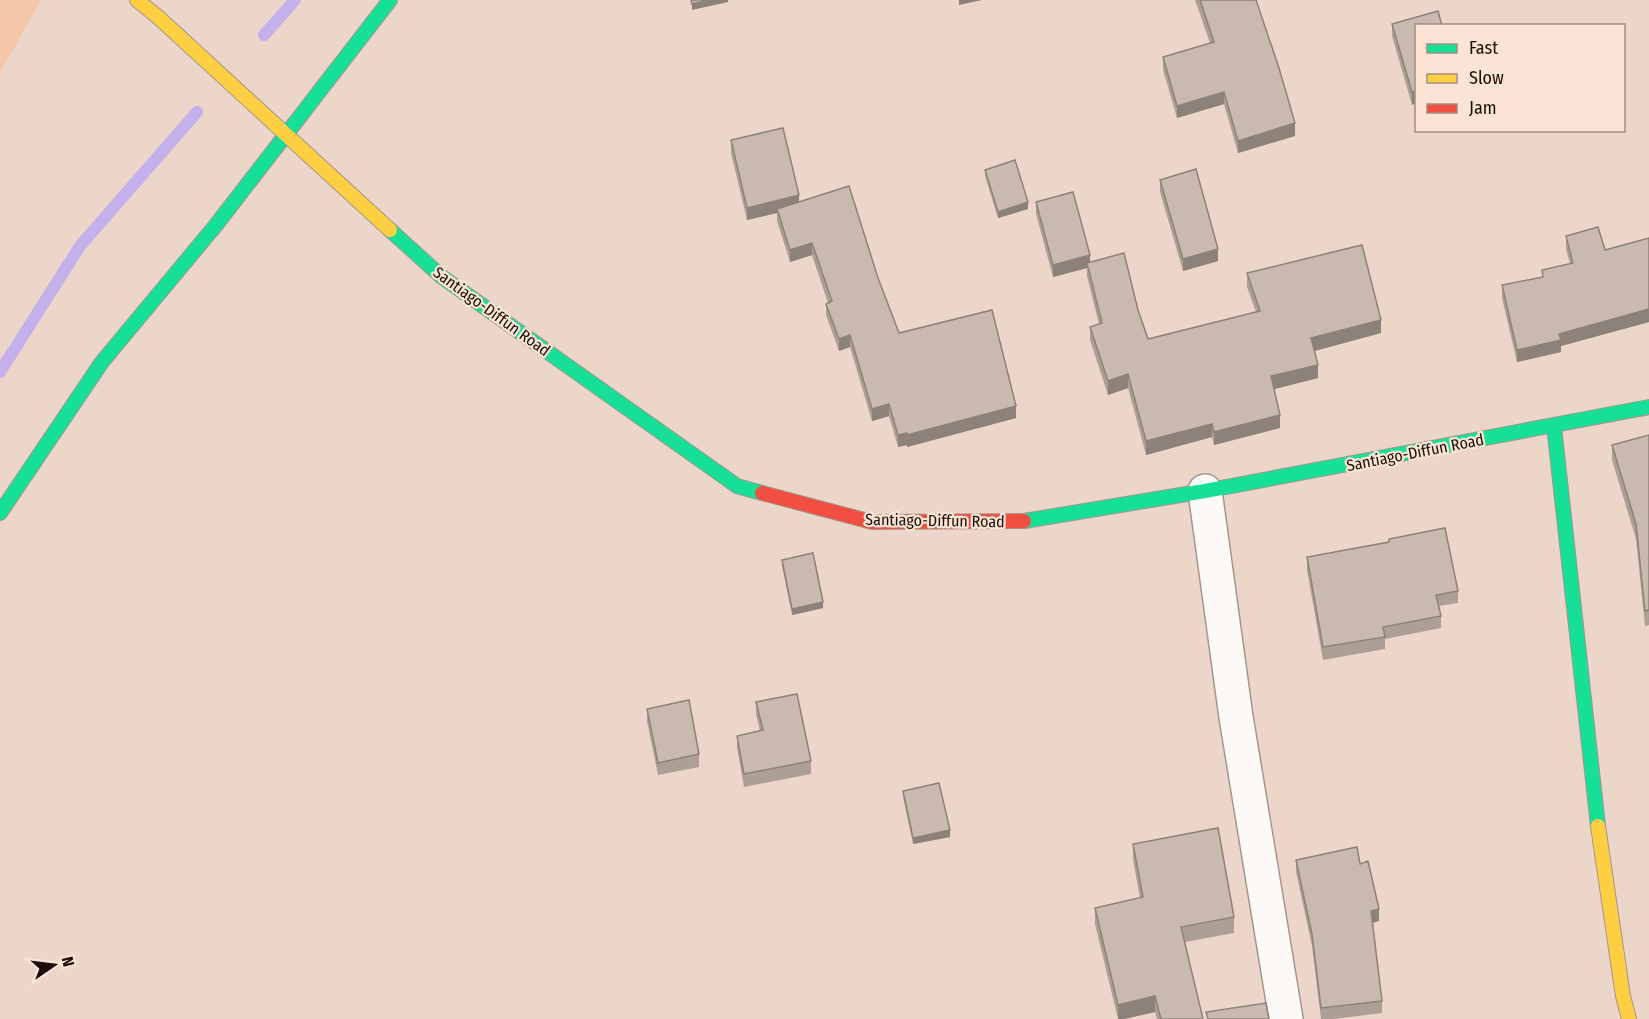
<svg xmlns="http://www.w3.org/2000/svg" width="1649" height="1019" font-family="'Fira Sans Condensed',sans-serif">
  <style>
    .green { fill: #f5c7a9 }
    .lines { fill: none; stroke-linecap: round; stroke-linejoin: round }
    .stream { stroke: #c4b0eb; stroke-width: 12 }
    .street-casing { stroke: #a5968c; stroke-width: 36 }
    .fast-casing { stroke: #a5968c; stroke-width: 16 }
    .slow-casing { stroke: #a5968c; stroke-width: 16 }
    .jam-casing { stroke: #a5968c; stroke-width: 16 }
    .street { stroke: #fcf9f7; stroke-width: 33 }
    .fast { stroke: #16e098; stroke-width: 14 }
    .slow { stroke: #ffcf43; stroke-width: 14 }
    .jam { stroke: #f24e42; stroke-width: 14 }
    .wall { fill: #ae9f96 }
    .shaded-wall { fill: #8d827a }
    .building { fill: #cab9af; stroke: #8d827a; stroke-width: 1.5 }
    .labels { text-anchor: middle; stroke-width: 4.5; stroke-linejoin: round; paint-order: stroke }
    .street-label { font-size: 16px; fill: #1b0e07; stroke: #fbe4d5 }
  </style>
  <rect width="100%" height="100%" fill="#ebd6c9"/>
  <!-- green -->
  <path class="green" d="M 0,0 L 41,0 L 0,73 Z"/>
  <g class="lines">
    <!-- stream -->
    <path class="stream" d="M 264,35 L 295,0
      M 0,372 L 80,246 L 197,112"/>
    <!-- street casing -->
    <g class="street-casing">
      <path id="street" d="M 1205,491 L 1236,717 L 1286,1019"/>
    </g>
    <!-- fast casing -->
    <g class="fast-casing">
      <path id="fast" d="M 390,230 L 442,277 L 737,486 L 762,493
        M 1554,426 L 1598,826
        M 0,513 L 102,362 L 216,225 L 390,0
        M 1024,521 L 1205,491 L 1649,407"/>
    </g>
    <!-- slow casing -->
    <g class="slow-casing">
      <path id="slow" d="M 137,0 L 158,17 L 390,230
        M 1598,826 L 1623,996 L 1629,1019"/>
    </g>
    <!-- jam casing -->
    <g class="jam-casing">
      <path id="jam" d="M 762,493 L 872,522 L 1024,521"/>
    </g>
    <!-- street -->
    <use href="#street" class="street"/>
    <!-- fast -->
    <use href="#fast" class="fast"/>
    <!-- slow -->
    <use href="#slow" class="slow"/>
    <!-- jam -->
    <use href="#jam" class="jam"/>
  </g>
  <!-- wall -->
  <path class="wall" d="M 1195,0 L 1256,0 L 1295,136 L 1238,153 L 1224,104 L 1177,118 L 1163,70 L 1163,57 L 1210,43 Z
    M 1438,11 L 1412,105 L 1392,36 L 1392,24 Z
    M 731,140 L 799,202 L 878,278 L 899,333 L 1016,418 L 907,447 L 907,445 L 898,447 L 889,416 L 872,421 L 850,347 L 839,351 L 826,315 L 826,304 L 828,303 L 812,255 L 790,262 L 777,221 L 777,213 L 747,220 L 731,153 Z
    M 985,170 L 1028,209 L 998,218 L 985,176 Z
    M 1160,180 L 1218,261 L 1183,271 L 1160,192 Z
    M 1036,202 L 1090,262 L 1138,310 L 1148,339 L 1256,312 L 1247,287 L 1247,273 L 1381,333 L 1314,351 L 1318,378 L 1274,389 L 1280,428 L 1214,445 L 1212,437 L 1146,455 L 1128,388 L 1108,395 L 1090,340 L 1090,327 L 1099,324 L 1087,276 L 1087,268 L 1053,277 L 1036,214 Z
    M 1566,236 L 1605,250 L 1649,238 L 1649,322 L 1561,346 L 1561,352 L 1517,362 L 1502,298 L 1502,285 L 1542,277 L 1542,270 L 1570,264 L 1566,249 Z
    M 1649,435 L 1649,625 L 1645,626 L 1636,539 L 1612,460 L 1612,445 Z
    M 1389,539 L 1458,591 L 1458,603 L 1439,606 L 1441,616 L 1441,628 L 1385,639 L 1385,649 L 1323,660 L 1307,570 L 1307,557 L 1389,542 Z
    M 782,560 L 823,608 L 792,615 L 782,566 Z
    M 756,702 L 811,761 L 811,774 L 744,787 L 737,748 L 737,736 L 760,731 L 756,714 Z
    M 647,709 L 699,754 L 699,767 L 658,775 L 647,721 Z
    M 903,791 L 950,837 L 913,844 L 903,797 Z
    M 1133,844 L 1234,917 L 1234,933 L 1185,942 L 1203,1019 L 1157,1019 L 1155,1012 L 1124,1019 L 1118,1019 L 1095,924 L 1095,908 L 1140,898 L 1133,860 Z
    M 1296,860 L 1360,864 L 1379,921 L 1373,923 L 1382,1001 L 1382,1013 L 1334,1019 L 1321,1019 L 1312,946 L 1296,872 Z"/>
  <!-- shaded-wall -->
  <path class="shaded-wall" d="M 709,0 L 728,0 L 728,2 L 692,10 L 692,4 Z
    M 959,0 L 982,0 L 959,5 Z
    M 1416,91 L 1416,103 L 1412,105 L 1412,92 Z
    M 1224,92 L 1224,104 L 1177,118 L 1177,106 Z
    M 1295,123 L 1295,136 L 1238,153 L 1238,141 Z
    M 799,195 L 799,208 L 777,209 L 777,213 L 747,220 L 747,208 Z
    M 1028,202 L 1028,209 L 998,218 L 998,212 Z
    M 812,243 L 812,255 L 790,262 L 790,250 Z
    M 1218,249 L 1218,261 L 1183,271 L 1183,259 Z
    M 1090,255 L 1090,267 L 1087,263 L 1087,268 L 1053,277 L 1053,265 Z
    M 1649,309 L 1649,322 L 1561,346 L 1561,352 L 1517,362 L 1517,350 L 1559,334 Z
    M 1381,320 L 1381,333 L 1311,352 L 1311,338 Z
    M 850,335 L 850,347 L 839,351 L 839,339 Z
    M 1318,365 L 1318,378 L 1271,390 L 1271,376 Z
    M 1128,374 L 1128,388 L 1108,395 L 1108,381 Z
    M 889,404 L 889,416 L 872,421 L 872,409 Z
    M 1016,406 L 1016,418 L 907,447 L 907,435 Z
    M 1280,415 L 1280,428 L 1214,445 L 1214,432 Z
    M 1212,424 L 1212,437 L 1146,455 L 1146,441 Z
    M 907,433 L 907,445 L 898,447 L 898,435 Z
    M 823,602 L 823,608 L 792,615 L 792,609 Z
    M 950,830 L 950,837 L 913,844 L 913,838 Z
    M 1379,909 L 1379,921 L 1371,923 L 1371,911 Z
    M 1155,996 L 1155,1012 L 1124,1019 L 1118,1019 L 1118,1005 Z"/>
  <!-- building -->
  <path class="building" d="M 691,0 L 709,0 L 692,4 Z
    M 1200,0 L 1256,0 L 1279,68 L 1295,123 L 1238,141 L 1224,92 L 1177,106 L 1163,57 L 1214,42 Z
    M 1438,11 L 1442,26 L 1416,26 L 1416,91 L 1412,92 L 1392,24 Z
    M 783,128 L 799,195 L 747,208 L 731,140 Z
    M 1015,160 L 1028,202 L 998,212 L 985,170 Z
    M 1196,169 L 1218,249 L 1183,259 L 1160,180 Z
    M 849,186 L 878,278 L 899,333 L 992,310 L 1016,406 L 907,435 L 907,433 L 898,435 L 889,404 L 872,409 L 850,335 L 839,339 L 826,304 L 832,301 L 812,243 L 790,250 L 777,209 Z
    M 1073,192 L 1090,255 L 1053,265 L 1036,202 Z
    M 1598,227 L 1605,250 L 1649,238 L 1649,309 L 1559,334 L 1561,340 L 1517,350 L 1502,285 L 1543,277 L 1542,270 L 1573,263 L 1566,236 Z
    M 1362,245 L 1381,320 L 1311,338 L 1318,365 L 1271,376 L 1280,415 L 1214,432 L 1212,424 L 1146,441 L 1128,374 L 1108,381 L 1090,327 L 1102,323 L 1087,263 L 1124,253 L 1138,310 L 1148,339 L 1260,311 L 1247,273 Z
    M 1649,435 L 1649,610 L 1645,611 L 1636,524 L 1612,445 Z
    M 1445,528 L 1458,591 L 1436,595 L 1441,616 L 1383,627 L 1385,637 L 1323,647 L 1307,557 L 1389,542 L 1389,539 Z
    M 813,553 L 823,602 L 792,609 L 782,560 Z
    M 797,694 L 811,761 L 744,774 L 737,736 L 763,730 L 756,702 Z
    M 689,700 L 699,754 L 658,763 L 647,709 Z
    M 939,783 L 950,830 L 913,838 L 903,791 Z
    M 1218,828 L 1234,917 L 1181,927 L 1203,1019 L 1161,1019 L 1155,996 L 1118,1005 L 1095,908 L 1143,897 L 1133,844 Z
    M 1357,847 L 1360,864 L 1368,861 L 1379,909 L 1371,911 L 1382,1001 L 1321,1008 L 1312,934 L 1296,860 Z
    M 1266,1003 L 1269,1019 L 1208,1019 L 1206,1012 Z"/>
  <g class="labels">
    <!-- street labels -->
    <g class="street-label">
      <text transform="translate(492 311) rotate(36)" y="6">Santiago-Diffun Road</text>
      <text transform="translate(1415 452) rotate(-11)" y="6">Santiago-Diffun Road</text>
      <text transform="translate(935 520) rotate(1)" y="6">Santiago-Diffun Road</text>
    </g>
  </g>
  <!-- legend -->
  <rect x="1415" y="24" width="210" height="108" fill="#fbe4d5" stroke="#a18e83" stroke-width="1.5"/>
  <rect x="1427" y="44" width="30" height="9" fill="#16e098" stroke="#a18e83" stroke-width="1.5"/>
  <text x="1469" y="54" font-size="18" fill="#1b0e07">Fast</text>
  <rect x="1427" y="74" width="30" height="9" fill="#ffcf43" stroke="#a18e83" stroke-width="1.5"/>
  <text x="1469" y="84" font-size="18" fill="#1b0e07">Slow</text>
  <rect x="1427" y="104" width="30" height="9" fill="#f24e42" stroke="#a18e83" stroke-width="1.5"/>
  <text x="1469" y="114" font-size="18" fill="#1b0e07">Jam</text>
  <!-- north arrow -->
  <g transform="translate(54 965) rotate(76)" stroke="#fbe4d5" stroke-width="4.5" paint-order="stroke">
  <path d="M0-4.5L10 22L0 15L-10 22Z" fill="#1b0e07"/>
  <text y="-9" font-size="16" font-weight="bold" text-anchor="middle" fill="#1b0e07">N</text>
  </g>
</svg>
